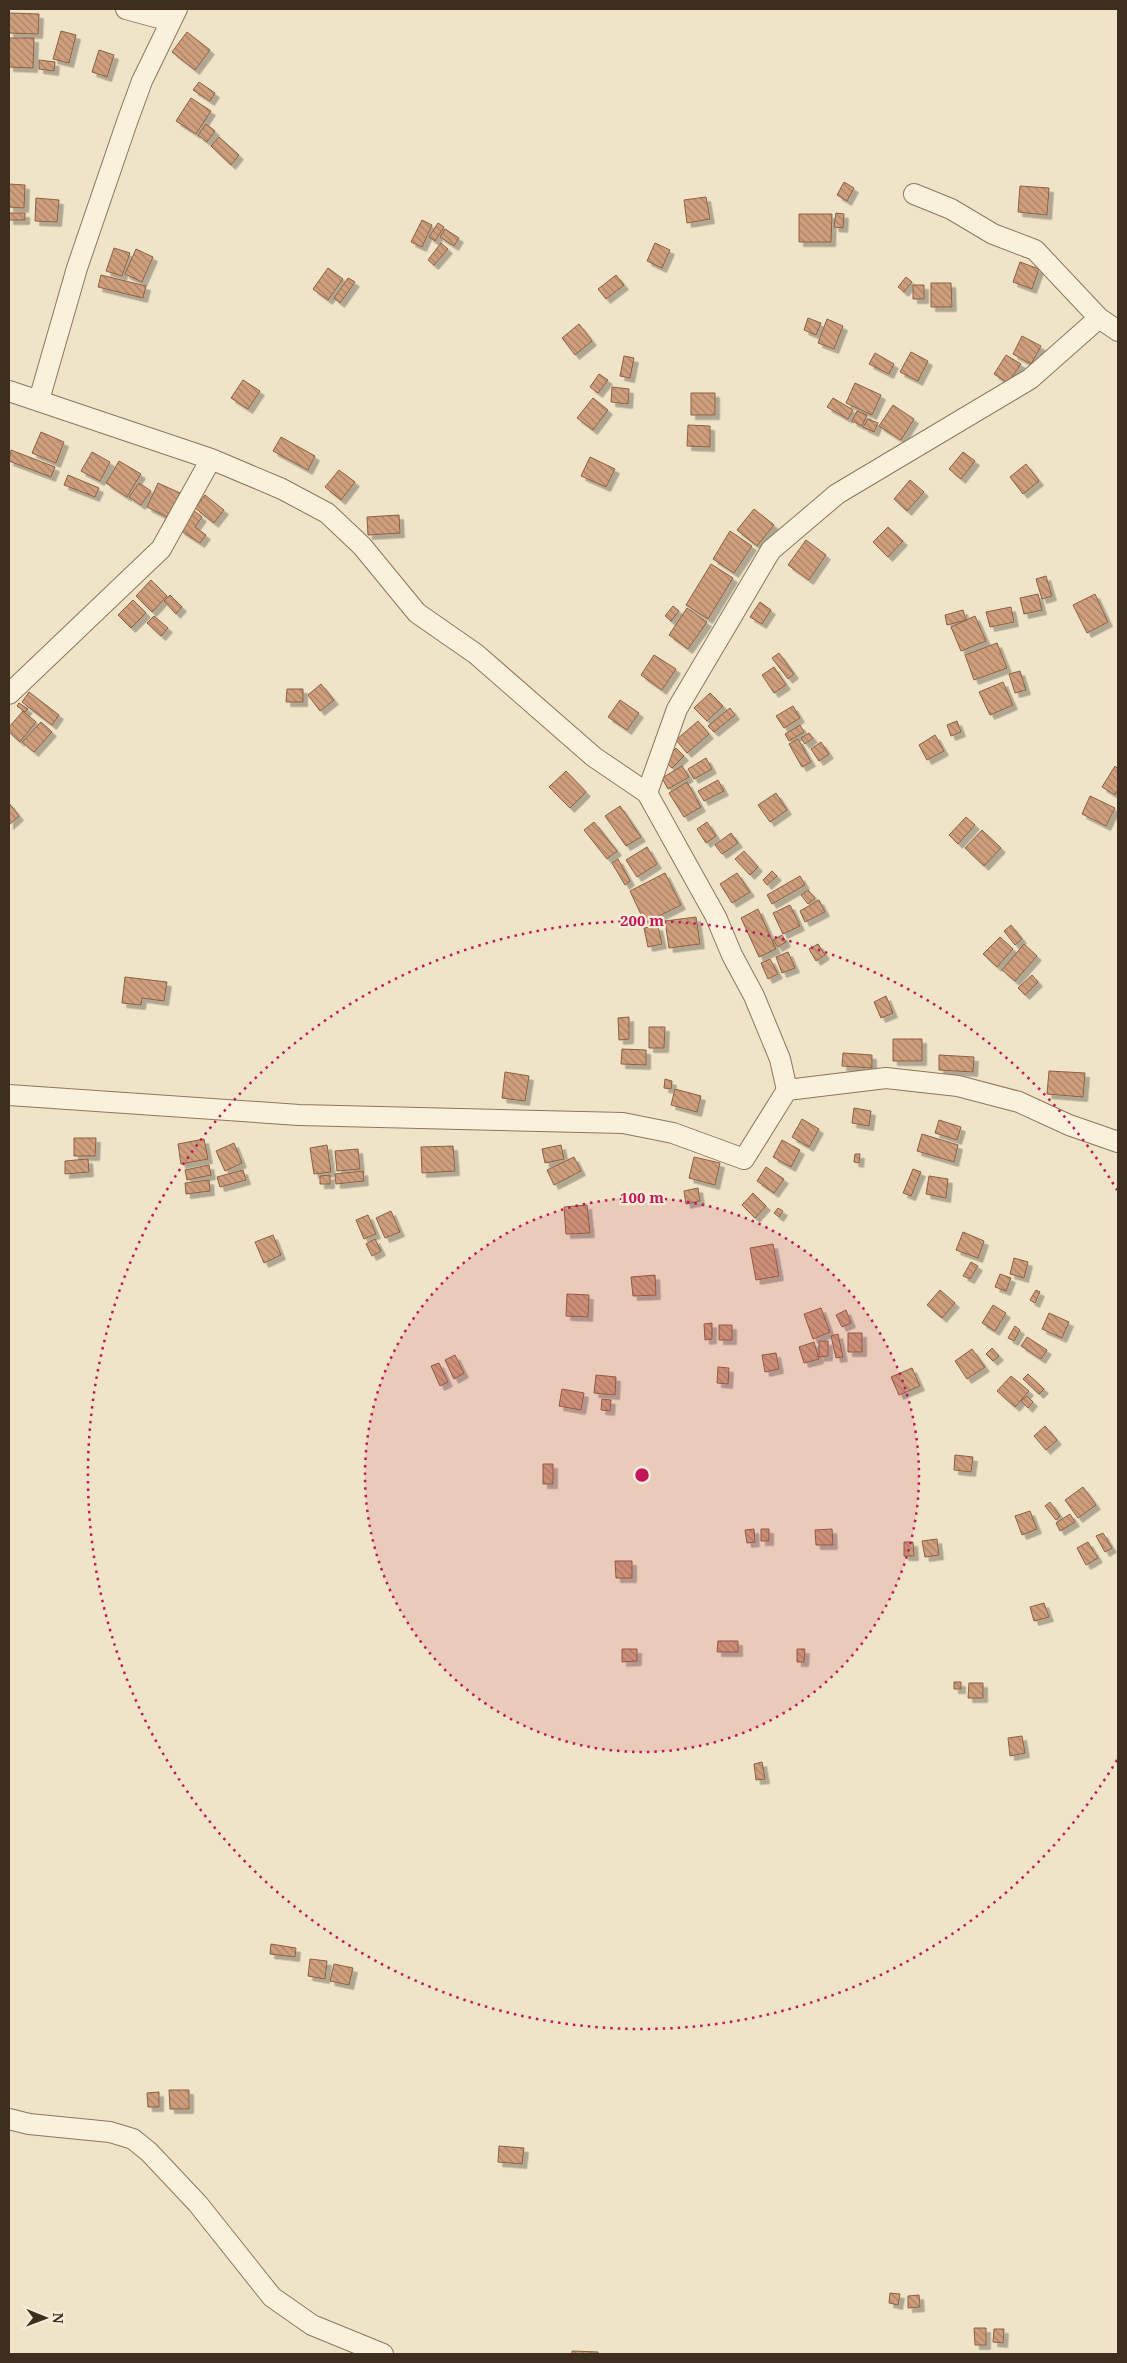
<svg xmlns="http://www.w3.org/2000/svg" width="1127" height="2363" font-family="'Noto Serif',serif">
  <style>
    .building { fill: url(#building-back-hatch); stroke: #8d5f41; filter: url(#shadow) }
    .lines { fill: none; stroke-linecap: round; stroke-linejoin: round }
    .street-casing { stroke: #8d765c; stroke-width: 22 }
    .street { stroke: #faf1dc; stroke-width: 20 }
    .ring { fill: none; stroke: #c2185b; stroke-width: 2.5; stroke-dasharray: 2.5 5 }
    .centre { fill: #c2185b; stroke: #f7eed8; stroke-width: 2.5 }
    .ring-label { font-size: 15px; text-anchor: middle; font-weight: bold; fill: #c2185b; stroke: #f7eed8; stroke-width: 4.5; stroke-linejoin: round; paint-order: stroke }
  </style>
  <defs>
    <pattern id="building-back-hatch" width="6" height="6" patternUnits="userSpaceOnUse" patternTransform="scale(1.25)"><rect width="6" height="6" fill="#cf9f7d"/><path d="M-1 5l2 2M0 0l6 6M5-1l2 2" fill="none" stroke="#a98266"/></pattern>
    <filter id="shadow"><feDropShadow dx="4.5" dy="4.5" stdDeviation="0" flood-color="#0004"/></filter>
  </defs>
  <rect width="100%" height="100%" fill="#f0e4c8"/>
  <!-- building -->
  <path class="building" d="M 9,13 L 39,14 L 38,34 L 9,33 Z
    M 61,31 L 76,35 L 69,63 L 53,59 Z
    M 187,32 L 210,50 L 195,70 L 172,52 Z
    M 9,38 L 34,38 L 33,68 L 9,67 Z
    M 99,50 L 114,55 L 107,77 L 92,72 Z
    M 39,60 L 55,62 L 54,71 L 39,69 Z
    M 199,82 L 215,93 L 210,101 L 193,90 Z
    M 191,98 L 211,111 L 196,134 L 176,121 Z
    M 206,124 L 215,131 L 207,142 L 198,135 Z
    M 219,137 L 239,155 L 231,165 L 211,146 Z
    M 844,182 L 854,188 L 847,201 L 837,195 Z
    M 9,184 L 25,185 L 24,208 L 9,207 Z
    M 1020,186 L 1049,188 L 1047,215 L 1018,212 Z
    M 706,197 L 710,219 L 687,223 L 684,200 Z
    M 36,198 L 59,200 L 57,222 L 35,221 Z
    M 9,213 L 25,213 L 25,220 L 9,220 Z
    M 836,213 L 844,214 L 843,228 L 834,227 Z
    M 799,214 L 832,214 L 831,242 L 799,242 Z
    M 422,220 L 432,225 L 422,247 L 411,242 Z
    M 438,223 L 444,227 L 435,241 L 429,237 Z
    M 445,229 L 459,238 L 454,246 L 440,237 Z
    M 441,243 L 448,249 L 434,265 L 428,260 Z
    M 655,243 L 670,250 L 662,268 L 647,261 Z
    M 114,248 L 130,253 L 122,276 L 106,271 Z
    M 136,249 L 153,257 L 142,282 L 125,274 Z
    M 1020,262 L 1039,269 L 1032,289 L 1013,282 Z
    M 328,268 L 343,279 L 328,300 L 313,289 Z
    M 101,275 L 146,286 L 143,298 L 98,287 Z
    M 616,275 L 624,285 L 606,299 L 598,289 Z
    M 906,277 L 912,282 L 904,292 L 898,287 Z
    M 348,278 L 355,282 L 340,303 L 334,298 Z
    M 931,283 L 951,283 L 952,307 L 931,307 Z
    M 913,285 L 924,285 L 924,299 L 913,299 Z
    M 808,318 L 821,323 L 816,335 L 804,330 Z
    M 827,319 L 843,326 L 834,349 L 818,343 Z
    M 579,324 L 592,341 L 575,355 L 562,338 Z
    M 1022,336 L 1041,346 L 1031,364 L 1013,354 Z
    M 911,352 L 928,361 L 918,381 L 900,372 Z
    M 875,353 L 894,364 L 889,374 L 869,364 Z
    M 1006,355 L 1021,364 L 1008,383 L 994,374 Z
    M 624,356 L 634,358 L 630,378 L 620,376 Z
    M 599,374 L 608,380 L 598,393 L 590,387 Z
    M 243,380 L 260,391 L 248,409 L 231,398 Z
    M 855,383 L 881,395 L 872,415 L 846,403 Z
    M 612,387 L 629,389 L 628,404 L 611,402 Z
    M 691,393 L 715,393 L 715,415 L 691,415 Z
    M 593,398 L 608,410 L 593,430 L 577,418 Z
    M 833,398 L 853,410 L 848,419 L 827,407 Z
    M 893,405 L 914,419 L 901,440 L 879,426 Z
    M 857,411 L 867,415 L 862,426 L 852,421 Z
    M 868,419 L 878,423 L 874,432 L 863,427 Z
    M 688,425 L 710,426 L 710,447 L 687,446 Z
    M 41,432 L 64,442 L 56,463 L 32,453 Z
    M 281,437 L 315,456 L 308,470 L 273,451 Z
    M 11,450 L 55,467 L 51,477 L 9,461 Z
    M 92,452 L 110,462 L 100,481 L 81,471 Z
    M 963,452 L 975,461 L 961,479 L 949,469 Z
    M 590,457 L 615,469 L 606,487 L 581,476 Z
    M 119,461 L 141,474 L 127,497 L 106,483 Z
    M 1026,464 L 1039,481 L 1023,494 L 1010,477 Z
    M 339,470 L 355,482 L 341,500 L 325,487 Z
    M 68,475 L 99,488 L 95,497 L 64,485 Z
    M 910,480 L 924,492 L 907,511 L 894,499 Z
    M 139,483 L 151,491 L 141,505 L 129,497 Z
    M 158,483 L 180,493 L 169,518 L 147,507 Z
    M 205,495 L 224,510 L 214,523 L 195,508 Z
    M 754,509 L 774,525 L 757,546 L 737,530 Z
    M 193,510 L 202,517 L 195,527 L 206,535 L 200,543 L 180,530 Z
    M 399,515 L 400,533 L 368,535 L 367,517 Z
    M 888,527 L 903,541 L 888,557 L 873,542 Z
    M 730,531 L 752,546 L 734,573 L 713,559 Z
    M 806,540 L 826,555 L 809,580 L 788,565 Z
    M 711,564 L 733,578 L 708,619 L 686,605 Z
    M 1046,576 L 1052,596 L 1042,599 L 1036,579 Z
    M 151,580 L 167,596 L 152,612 L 136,596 Z
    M 1038,594 L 1042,610 L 1024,614 L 1020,598 Z
    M 1095,594 L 1108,622 L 1087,633 L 1073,605 Z
    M 170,595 L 182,607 L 176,614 L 164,601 Z
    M 133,600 L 146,613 L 131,628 L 118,615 Z
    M 760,602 L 771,610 L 762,624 L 750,617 Z
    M 673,606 L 679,611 L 671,621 L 665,616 Z
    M 1011,607 L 1014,622 L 990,627 L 986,612 Z
    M 687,608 L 707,622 L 688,649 L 669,635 Z
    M 963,610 L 966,620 L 947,625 L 945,615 Z
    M 154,616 L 168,628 L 161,636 L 147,623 Z
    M 975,616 L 986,641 L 961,651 L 951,627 Z
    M 997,643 L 1007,668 L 974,680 L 965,655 Z
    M 779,653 L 794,674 L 788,679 L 772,658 Z
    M 654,655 L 676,669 L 662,690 L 641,675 Z
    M 774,667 L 786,685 L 774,693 L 762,675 Z
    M 1020,671 L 1026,690 L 1015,693 L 1009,674 Z
    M 1003,682 L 1013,705 L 990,715 L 979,692 Z
    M 321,684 L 334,700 L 320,711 L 308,695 Z
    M 287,689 L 303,689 L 303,702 L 286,702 Z
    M 29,692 L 59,715 L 52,725 L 22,702 Z
    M 710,693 L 723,706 L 707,721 L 694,708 Z
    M 620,700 L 639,713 L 627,730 L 608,717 Z
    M 19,703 L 28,709 L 25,712 L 17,706 Z
    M 793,706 L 800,718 L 784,728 L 776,716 Z
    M 730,708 L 735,715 L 714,732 L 708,726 Z
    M 23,711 L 36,722 L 20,742 L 9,732 L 9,727 Z
    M 698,721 L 709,734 L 687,753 L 676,740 Z
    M 957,721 L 961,732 L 951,736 L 947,725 Z
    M 41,722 L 52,732 L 34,752 L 22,742 Z
    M 800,725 L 804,732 L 789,741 L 785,734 Z
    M 809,733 L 813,738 L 805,744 L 801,738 Z
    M 935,735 L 944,751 L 927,760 L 919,745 Z
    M 798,739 L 811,762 L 802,767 L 789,744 Z
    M 821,742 L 829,754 L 819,761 L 811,749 Z
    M 676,748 L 684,756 L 672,768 L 664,760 Z
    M 706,758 L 712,769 L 694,779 L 688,769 Z
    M 682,766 L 689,777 L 668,789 L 662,778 Z
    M 1115,766 L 1118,769 L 1118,789 L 1115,795 L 1102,787 Z
    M 566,771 L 586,792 L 570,808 L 549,787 Z
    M 718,780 L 724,791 L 704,801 L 698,791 Z
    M 687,782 L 701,807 L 684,817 L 669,793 Z
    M 776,793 L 787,810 L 770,822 L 758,805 Z
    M 1090,796 L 1115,808 L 1106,826 L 1082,814 Z
    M 9,803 L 19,816 L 9,825 Z
    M 620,806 L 641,837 L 626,846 L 605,816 Z
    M 966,817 L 975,825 L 958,844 L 949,835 Z
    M 594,822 L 617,851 L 607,859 L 584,830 Z
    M 707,822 L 716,836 L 706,843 L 697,829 Z
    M 982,830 L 1001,848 L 984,866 L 965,848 Z
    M 731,833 L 738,843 L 722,854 L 715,845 Z
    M 647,847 L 657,864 L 637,877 L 626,860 Z
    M 744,851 L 758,867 L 750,875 L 735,859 Z
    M 618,859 L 630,881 L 625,885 L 612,863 Z
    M 772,871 L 777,876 L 767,885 L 763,880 Z
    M 665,873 L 681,905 L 645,923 L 630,891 Z
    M 737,873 L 750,892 L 732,903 L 720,884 Z
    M 800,876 L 805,885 L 772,904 L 767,895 Z
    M 808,890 L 815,898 L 808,904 L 801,895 Z
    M 819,900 L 825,912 L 805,922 L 800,911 Z
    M 790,905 L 800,926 L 783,934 L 773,913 Z
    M 758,909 L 776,949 L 759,957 L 741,918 Z
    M 696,917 L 700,944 L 669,948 L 665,921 Z
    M 1011,925 L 1022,939 L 1015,945 L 1004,931 Z
    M 658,926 L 662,944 L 648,947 L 644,928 Z
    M 782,935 L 786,942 L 778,947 L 773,940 Z
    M 1000,937 L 1013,949 L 997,967 L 983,954 Z
    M 818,944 L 825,955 L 816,961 L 809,949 Z
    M 1024,944 L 1037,956 L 1015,981 L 1002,970 Z
    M 788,952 L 795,968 L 782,973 L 776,957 Z
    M 770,959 L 778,974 L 768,979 L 761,963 Z
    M 1032,975 L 1038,982 L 1025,995 L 1018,988 Z
    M 125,977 L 167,982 L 164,1001 L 142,998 L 141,1005 L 122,1003 Z
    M 886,996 L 893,1013 L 881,1018 L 874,1002 Z
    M 629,1017 L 629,1039 L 619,1040 L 618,1018 Z
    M 649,1027 L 665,1027 L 664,1048 L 649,1048 Z
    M 893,1039 L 922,1039 L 922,1061 L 893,1061 Z
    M 622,1049 L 646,1050 L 646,1065 L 621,1064 Z
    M 843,1053 L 872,1055 L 872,1068 L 842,1066 Z
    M 939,1055 L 974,1057 L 973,1072 L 939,1070 Z
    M 1049,1071 L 1085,1073 L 1083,1097 L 1047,1094 Z
    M 505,1072 L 529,1076 L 525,1101 L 502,1098 Z
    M 665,1079 L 672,1081 L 671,1089 L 664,1088 Z
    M 675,1089 L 701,1096 L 697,1112 L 671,1105 Z
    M 854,1108 L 871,1111 L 869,1126 L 852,1123 Z
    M 802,1119 L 819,1129 L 809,1147 L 792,1137 Z
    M 939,1120 L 961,1127 L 957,1140 L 935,1133 Z
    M 922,1134 L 958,1145 L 954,1162 L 917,1151 Z
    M 74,1138 L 96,1138 L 95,1156 L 74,1156 Z
    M 204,1139 L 208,1159 L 181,1164 L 178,1144 Z
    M 782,1140 L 800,1150 L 791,1167 L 773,1157 Z
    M 234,1143 L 242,1163 L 225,1171 L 216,1151 Z
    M 327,1145 L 331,1172 L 314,1174 L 310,1148 Z
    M 561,1145 L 564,1159 L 545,1163 L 542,1149 Z
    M 453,1146 L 455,1171 L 422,1173 L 421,1147 Z
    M 358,1149 L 360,1169 L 337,1171 L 335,1151 Z
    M 855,1154 L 860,1154 L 859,1163 L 854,1162 Z
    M 574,1157 L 581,1171 L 554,1185 L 547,1170 Z
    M 694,1157 L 720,1163 L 715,1185 L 689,1178 Z
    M 88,1159 L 89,1172 L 65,1174 L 65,1161 Z
    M 209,1165 L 211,1175 L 187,1180 L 185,1170 Z
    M 766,1167 L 784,1179 L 774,1193 L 757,1181 Z
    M 913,1169 L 921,1172 L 911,1196 L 903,1193 Z
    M 243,1170 L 246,1180 L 220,1187 L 217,1177 Z
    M 363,1171 L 364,1181 L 336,1184 L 335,1174 Z
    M 330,1175 L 330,1184 L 320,1184 L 320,1176 Z
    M 929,1176 L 948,1179 L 946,1198 L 926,1194 Z
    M 209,1180 L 210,1191 L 186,1194 L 185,1183 Z
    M 698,1188 L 700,1201 L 686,1204 L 684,1191 Z
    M 753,1193 L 766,1206 L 755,1218 L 742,1205 Z
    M 587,1205 L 590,1233 L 566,1234 L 564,1207 Z
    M 778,1208 L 783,1211 L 779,1217 L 774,1213 Z
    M 391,1211 L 400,1232 L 385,1238 L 376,1218 Z
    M 368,1215 L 376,1234 L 364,1239 L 356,1220 Z
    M 963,1232 L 984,1241 L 978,1258 L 956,1250 Z
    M 273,1235 L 281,1255 L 264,1263 L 255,1242 Z
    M 375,1239 L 381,1251 L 372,1256 L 366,1244 Z
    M 773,1244 L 779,1276 L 756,1280 L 750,1248 Z
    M 1014,1258 L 1028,1262 L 1024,1278 L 1010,1274 Z
    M 971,1262 L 978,1266 L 970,1279 L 963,1276 Z
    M 1000,1274 L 1011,1278 L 1006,1291 L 995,1287 Z
    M 655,1275 L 656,1295 L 633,1296 L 631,1277 Z
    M 940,1290 L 955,1303 L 942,1318 L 927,1305 Z
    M 1036,1290 L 1040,1292 L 1035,1303 L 1030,1300 Z
    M 567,1294 L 589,1295 L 588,1317 L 566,1316 Z
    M 993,1305 L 1006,1313 L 995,1331 L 982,1323 Z
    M 821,1308 L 830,1332 L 813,1339 L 804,1314 Z
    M 846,1310 L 851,1323 L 842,1327 L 836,1315 Z
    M 1049,1313 L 1069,1322 L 1062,1338 L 1042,1329 Z
    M 712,1323 L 712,1339 L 705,1340 L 704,1324 Z
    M 719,1325 L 732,1325 L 732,1340 L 719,1340 Z
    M 1015,1326 L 1020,1330 L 1014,1341 L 1008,1338 Z
    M 848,1333 L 862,1333 L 862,1352 L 848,1352 Z
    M 838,1334 L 843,1357 L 836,1358 L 831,1336 Z
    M 1027,1337 L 1047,1350 L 1041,1359 L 1021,1346 Z
    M 819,1341 L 828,1341 L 828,1356 L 819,1357 Z
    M 814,1342 L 819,1359 L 804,1363 L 799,1347 Z
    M 992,1348 L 999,1356 L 993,1361 L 986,1354 Z
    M 972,1349 L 985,1367 L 967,1379 L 955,1361 Z
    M 776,1353 L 779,1369 L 765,1372 L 762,1355 Z
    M 455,1355 L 464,1373 L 454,1379 L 445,1360 Z
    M 439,1363 L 448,1382 L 440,1386 L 431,1366 Z
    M 718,1367 L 729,1368 L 728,1384 L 717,1383 Z
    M 912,1368 L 920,1386 L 899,1395 L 891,1377 Z
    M 1028,1374 L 1044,1389 L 1039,1394 L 1023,1379 Z
    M 596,1375 L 616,1377 L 615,1395 L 594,1393 Z
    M 1011,1376 L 1029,1391 L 1015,1407 L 997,1391 Z
    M 562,1389 L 584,1393 L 581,1410 L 559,1406 Z
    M 1027,1396 L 1033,1402 L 1028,1408 L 1021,1401 Z
    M 602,1399 L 611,1400 L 610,1411 L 601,1410 Z
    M 1045,1426 L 1057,1440 L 1046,1450 L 1034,1436 Z
    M 955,1455 L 973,1457 L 971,1472 L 954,1470 Z
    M 543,1464 L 553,1464 L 553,1484 L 543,1484 Z
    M 1083,1487 L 1096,1505 L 1078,1518 L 1065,1500 Z
    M 1050,1502 L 1060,1516 L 1056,1520 L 1045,1506 Z
    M 1030,1511 L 1037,1529 L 1022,1535 L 1015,1516 Z
    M 1070,1514 L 1075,1522 L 1060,1531 L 1056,1523 Z
    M 754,1529 L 755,1542 L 747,1543 L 745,1530 Z
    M 761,1529 L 769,1529 L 769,1541 L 761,1541 Z
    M 832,1529 L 833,1545 L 816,1545 L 815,1530 Z
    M 1103,1533 L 1112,1548 L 1105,1552 L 1096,1536 Z
    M 937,1539 L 939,1555 L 925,1557 L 922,1541 Z
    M 904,1542 L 913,1542 L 914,1556 L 904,1556 Z
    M 1088,1542 L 1098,1558 L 1086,1565 L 1077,1548 Z
    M 615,1561 L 632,1561 L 632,1578 L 616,1578 Z
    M 1044,1603 L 1049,1617 L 1034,1621 L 1030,1607 Z
    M 718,1641 L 738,1641 L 738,1652 L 717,1652 Z
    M 622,1649 L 637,1649 L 637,1661 L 622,1662 Z
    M 797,1649 L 805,1649 L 804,1662 L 797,1662 Z
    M 954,1682 L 961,1682 L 961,1689 L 954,1689 Z
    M 969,1683 L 983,1683 L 983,1698 L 968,1698 Z
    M 1022,1736 L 1025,1753 L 1010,1756 L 1008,1738 Z
    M 762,1762 L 765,1779 L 756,1780 L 754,1764 Z
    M 271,1944 L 296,1948 L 295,1957 L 270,1954 Z
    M 310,1959 L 327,1961 L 325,1979 L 308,1976 Z
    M 334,1964 L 353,1968 L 349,1985 L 330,1981 Z
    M 169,2090 L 189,2090 L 189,2109 L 170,2109 Z
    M 159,2092 L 159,2107 L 148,2107 L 147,2093 Z
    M 499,2146 L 524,2148 L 522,2164 L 498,2162 Z
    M 890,2293 L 900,2294 L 898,2305 L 889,2303 Z
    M 919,2295 L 920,2307 L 908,2308 L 908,2296 Z
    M 974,2328 L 986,2328 L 986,2345 L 975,2345 Z
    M 994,2329 L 1004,2329 L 1003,2343 L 993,2342 Z
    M 572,2351 L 598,2352 L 598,2354 L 572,2354 Z"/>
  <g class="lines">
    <!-- street casing -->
    <g class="street-casing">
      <path id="street" d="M 126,9 L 170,21
        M 1099,318 L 1118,331
        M 9,391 L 211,459 L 282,489 L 327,513 L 362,546 L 417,613 L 476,654 L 594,757 L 647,793 L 716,917 L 732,955 L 754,996 L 780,1059 L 787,1090 L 886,1078 L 958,1086 L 1019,1102 L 1069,1125 L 1118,1142
        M 39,400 L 77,268 L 127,122 L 142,81 L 177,9
        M 9,694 L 161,549 L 211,459
        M 647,793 L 677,709 L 771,550 L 837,494 L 1030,379 L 1099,318 L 1035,250 L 993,234 L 951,209 L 914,194
        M 9,1095 L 299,1115 L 623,1123 L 673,1133 L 744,1159 L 787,1090
        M 9,2119 L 29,2124 L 110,2132 L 133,2139 L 149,2152 L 198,2204 L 272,2297 L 312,2325 L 383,2354"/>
    </g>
    <!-- street -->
    <use href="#street" class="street"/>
  </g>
  <!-- distance rings -->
  <circle cx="642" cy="1475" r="277" fill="#c2185b" fill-opacity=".12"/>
  <g class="ring">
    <circle cx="642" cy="1475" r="277"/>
    <path d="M1117 1760A554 554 0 1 1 1117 1190"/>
  </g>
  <circle cx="642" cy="1475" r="8" class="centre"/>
  <g class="ring-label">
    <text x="642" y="926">200 m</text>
    <text x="642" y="1203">100 m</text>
  </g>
  <!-- border -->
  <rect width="1127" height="2363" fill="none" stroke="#3d2e20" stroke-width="20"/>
  <!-- north arrow -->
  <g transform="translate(45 2318) rotate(91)" stroke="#f7eed8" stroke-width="4" paint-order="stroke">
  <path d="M0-4L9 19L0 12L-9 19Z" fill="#3d2e20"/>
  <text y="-8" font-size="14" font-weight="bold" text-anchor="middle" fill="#3d2e20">N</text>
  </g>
</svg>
